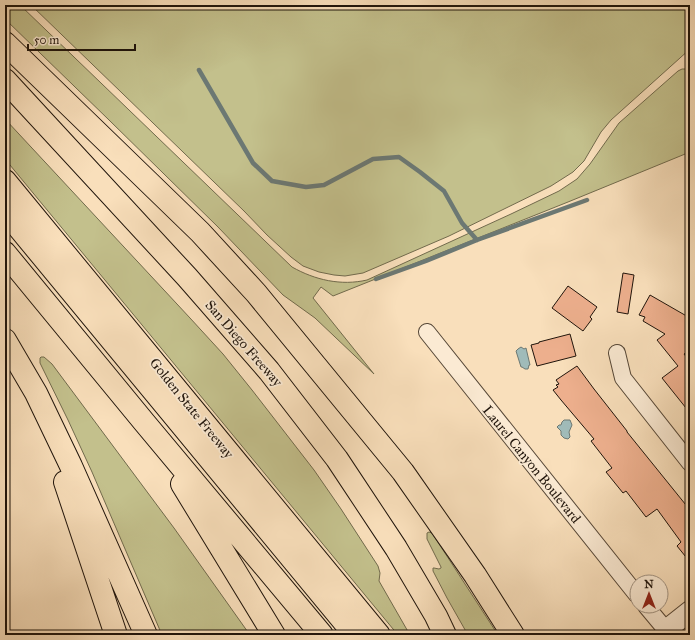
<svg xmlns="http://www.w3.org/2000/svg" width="695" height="640" font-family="'IM FELL Great Primer',serif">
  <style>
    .green { fill: #c3c08c; stroke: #716a4c }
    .water { fill: #a0bbb9; stroke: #6c7873 }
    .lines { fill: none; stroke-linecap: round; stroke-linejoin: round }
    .stream { stroke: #6c7873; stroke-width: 4.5 }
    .building { fill: #edaf8d; stroke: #1f140b }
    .minor-casing { stroke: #564737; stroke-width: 18 }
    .tertiary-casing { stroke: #564737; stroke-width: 22 }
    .motorway-casing { stroke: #1f140b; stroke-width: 24 }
    .minor { stroke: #fbead3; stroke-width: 16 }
    .tertiary { stroke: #fbead3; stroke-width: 20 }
    .motorway { stroke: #f9dfbb; stroke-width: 22 }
    .labels { text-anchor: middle; stroke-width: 3.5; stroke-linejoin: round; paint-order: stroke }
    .street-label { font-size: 14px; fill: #1f140b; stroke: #fbead3 }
  </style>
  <rect width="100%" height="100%" fill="#f9dfbb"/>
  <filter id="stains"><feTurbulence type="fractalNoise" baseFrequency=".005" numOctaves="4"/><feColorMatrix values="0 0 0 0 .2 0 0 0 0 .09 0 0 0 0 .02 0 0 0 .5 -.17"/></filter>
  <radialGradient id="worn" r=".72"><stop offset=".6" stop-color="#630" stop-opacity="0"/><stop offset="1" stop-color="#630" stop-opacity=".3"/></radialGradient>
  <!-- green -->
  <path class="green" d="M 5,5 L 20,5 L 292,267 C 315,280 341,286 367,280 L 511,214 L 559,191 L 577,179 L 590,164 L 619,123 L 678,71 L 682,69 L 687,69 L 690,71 L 690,152 L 568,202 L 333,296 L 321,287 L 313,298 L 374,374 L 315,318 L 283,295 L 218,227 L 109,120 L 5,19 Z
    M 31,5 L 690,5 L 690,49 L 611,120 L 601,132 L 584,161 L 573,172 L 551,186 L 449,236 L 363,273 L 345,276 L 334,275 L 319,272 L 303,266 L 291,257 L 267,235 L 244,211 Z
    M 5,119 L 190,318 L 223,354 L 252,390 L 314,470 L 341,509 L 378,566 L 380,573 L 379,581 L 410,635 L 398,635 L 5,159 Z
    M 41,357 L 44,357 L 52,364 L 174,528 L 250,635 L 162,635 L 92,472 L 68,420 L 40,363 L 40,358 Z
    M 429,532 L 432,533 L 498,635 L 468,635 L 447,598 L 433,571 L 433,568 L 434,568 L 439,569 L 441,568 L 441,567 L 427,539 L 427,533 Z"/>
  <!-- water -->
  <path class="water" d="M 521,347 L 524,349 L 526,348 L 530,365 L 529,365 L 528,369 L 525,369 L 522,367 L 521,367 L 516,351 L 518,349 Z
    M 564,420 L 570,420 L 572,425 L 569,432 L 570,437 L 568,439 L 564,438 L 561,435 L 561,431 L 557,427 L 559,425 L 561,425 L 562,422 Z"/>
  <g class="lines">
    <!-- stream -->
    <path class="stream" d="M 199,70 L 253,163 L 272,181 L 306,187 L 324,185 L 373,159 L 399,157 L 420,172 L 444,191 L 462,223 L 477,240
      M 376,279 L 426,261 L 477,240 L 587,200"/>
  </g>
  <!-- building -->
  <path class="building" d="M 623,273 L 634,275 L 628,314 L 617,312 Z
    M 568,286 L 597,307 L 590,317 L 592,319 L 583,331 L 552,308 Z
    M 650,295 L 690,318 L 690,350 L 684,354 L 688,359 L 690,357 L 690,413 L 662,378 L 678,366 L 657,340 L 665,334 L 643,321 L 645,317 L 639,315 Z
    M 570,334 L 576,356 L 537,366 L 531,345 L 539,343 L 539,342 Z
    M 577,366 L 594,389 L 627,431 L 627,432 L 690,510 L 690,562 L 677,546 L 681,542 L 657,509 L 646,517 L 626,491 L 623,493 L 606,472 L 612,468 L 591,441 L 594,439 L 561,400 L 553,390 L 558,387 L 556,385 L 559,384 L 556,380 Z"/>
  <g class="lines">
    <!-- minor casing -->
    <g class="minor-casing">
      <path id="minor" d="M 427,332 L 637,595
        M 617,353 L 623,378 L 690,463
        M 646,606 L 666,630"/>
    </g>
    <!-- tertiary casing -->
    <g class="tertiary-casing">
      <path id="tertiary" d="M 669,635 L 666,630 L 690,611"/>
    </g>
    <!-- motorway casing -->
    <g class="motorway-casing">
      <path id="motorway" d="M 5,43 L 200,232 L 256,293 L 403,472 L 475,575 L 513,635
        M 5,80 L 187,277 L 269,371 L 337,459 L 396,548 L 436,616 L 445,635
        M 5,181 L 379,635
        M 5,211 L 355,635
        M 5,253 L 144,422 L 322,635
        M 5,340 L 36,393 L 71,466 L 146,635
        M 65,482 L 116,635
        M 182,484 L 274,635"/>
    </g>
    <!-- minor -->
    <use href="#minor" class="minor"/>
    <!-- tertiary -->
    <use href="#tertiary" class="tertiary"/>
    <!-- motorway -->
    <use href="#motorway" class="motorway"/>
  </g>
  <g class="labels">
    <!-- street labels -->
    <g class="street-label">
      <text transform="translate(244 343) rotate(49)" y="5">San Diego Freeway</text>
      <text transform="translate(192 408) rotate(51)" y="5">Golden State Freeway</text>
      <text transform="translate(532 464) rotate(51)" y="5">Laurel Canyon Boulevard</text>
    </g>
  </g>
  <!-- margin -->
  <rect width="695" height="640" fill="none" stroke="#f9dfbb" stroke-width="20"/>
  <rect x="6" y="6" width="683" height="628" fill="none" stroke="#1f140b" stroke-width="2"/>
  <rect x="10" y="10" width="675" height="620" fill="none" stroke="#1f140b"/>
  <!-- north arrow -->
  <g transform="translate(649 594)"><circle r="19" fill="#fbead3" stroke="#a39483"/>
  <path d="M0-3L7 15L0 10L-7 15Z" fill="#8f2418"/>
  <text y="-6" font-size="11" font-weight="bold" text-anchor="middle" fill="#1f140b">N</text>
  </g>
  <!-- scale -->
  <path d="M28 44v6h107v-6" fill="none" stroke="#1f140b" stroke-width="2"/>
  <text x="34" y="44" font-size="12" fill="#1f140b" stroke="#fbead3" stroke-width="3" paint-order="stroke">50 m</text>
  <rect width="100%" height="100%" filter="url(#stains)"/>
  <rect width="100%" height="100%" fill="url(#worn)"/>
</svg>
